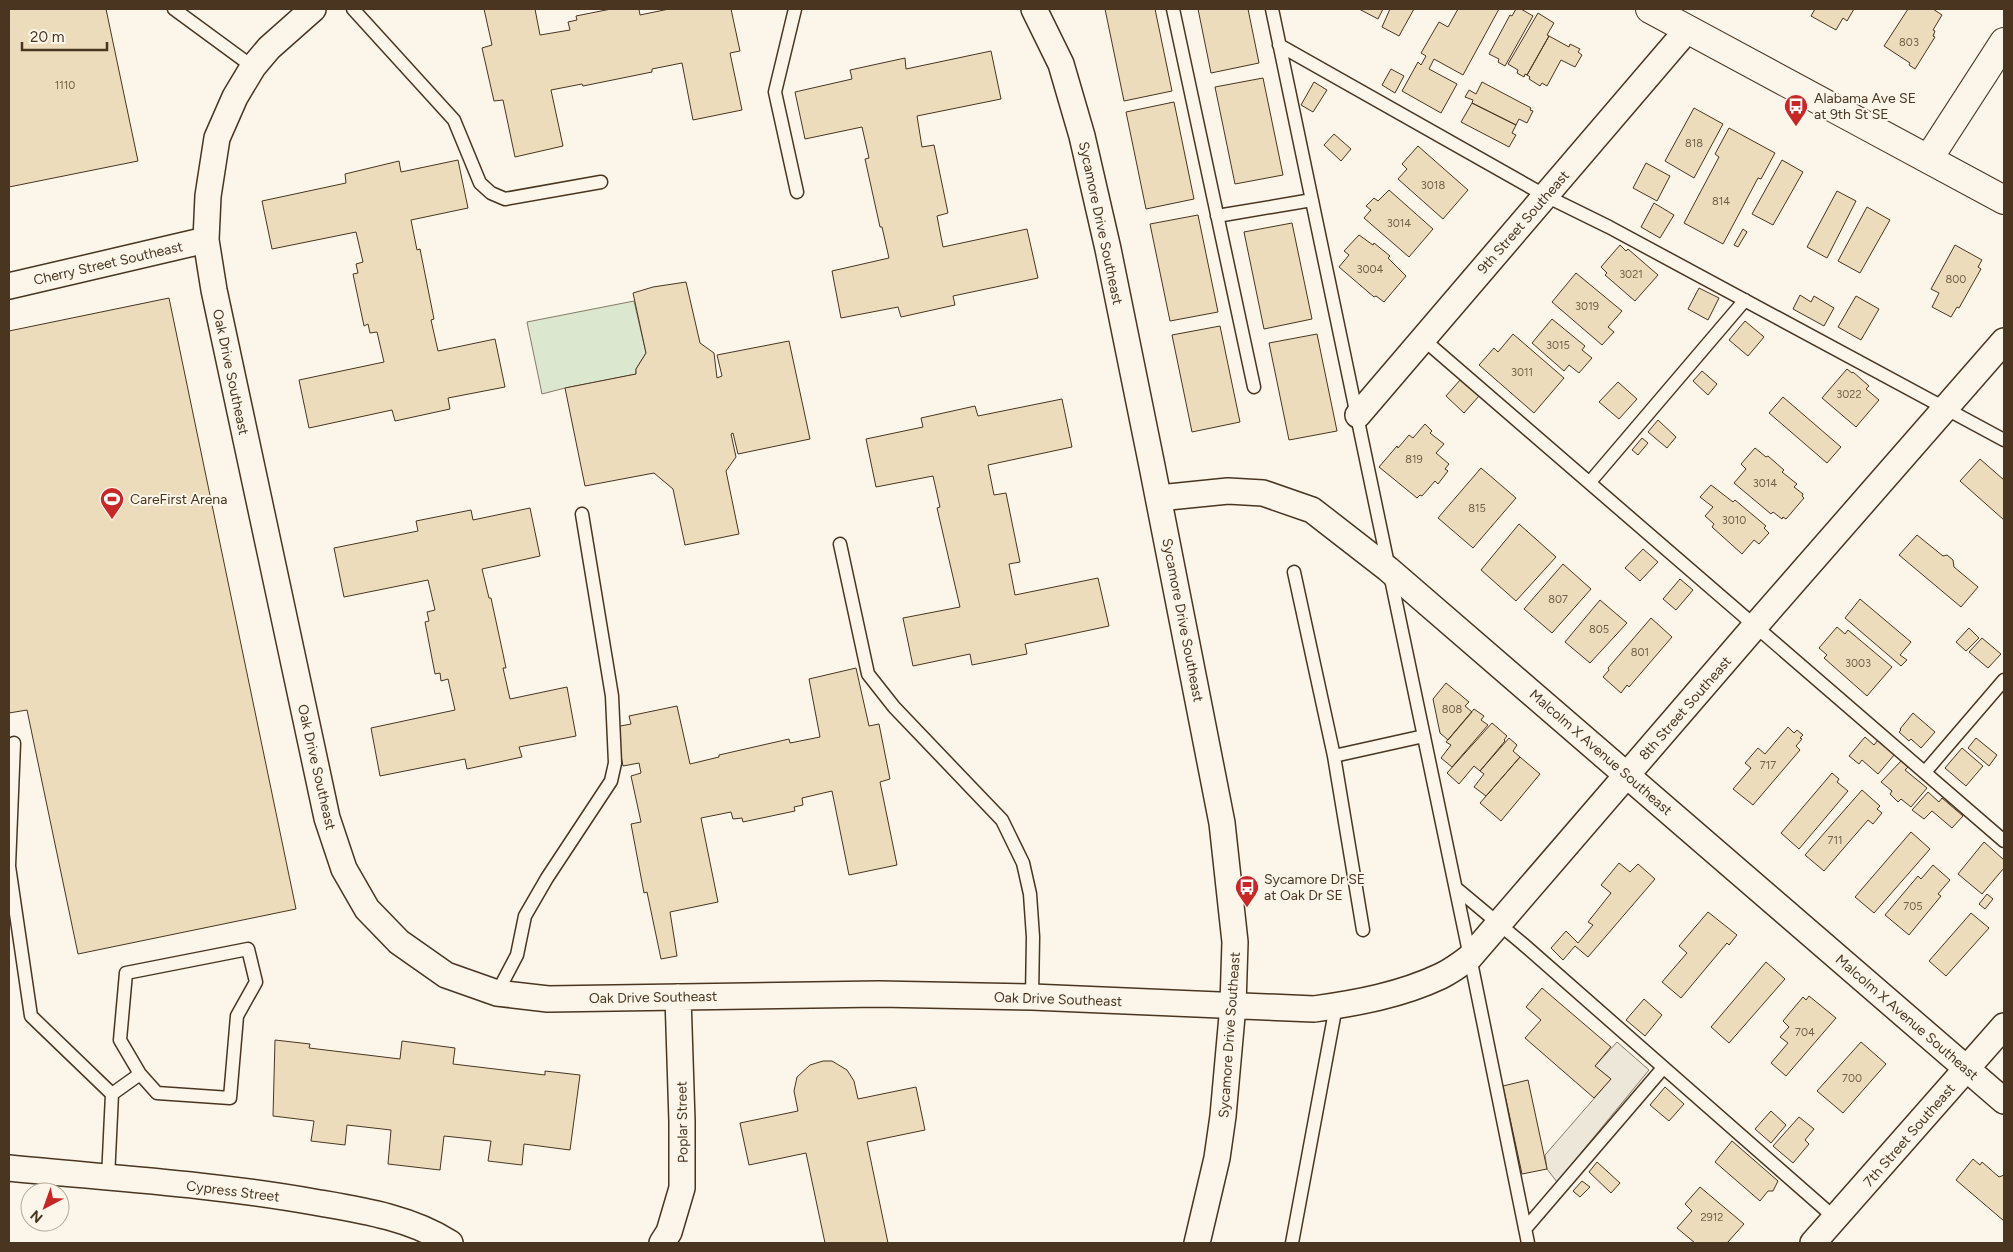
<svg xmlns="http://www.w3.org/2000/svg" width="2013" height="1252" font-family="Figtree,sans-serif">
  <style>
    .green { fill: #dce7d0; stroke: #887966 }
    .parking { fill: #ede7d9; stroke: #887966 }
    .building { fill: #ecdcbc; stroke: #4a3520 }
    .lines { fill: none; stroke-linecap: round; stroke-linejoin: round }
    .service-casing { stroke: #4a3520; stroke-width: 15 }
    .minor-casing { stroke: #4a3520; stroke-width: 28 }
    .secondary-casing { stroke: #4a3520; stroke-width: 30 }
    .service { stroke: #fbf6e9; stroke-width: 12 }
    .minor { stroke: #fbf6e9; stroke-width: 25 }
    .secondary { stroke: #fbf6e9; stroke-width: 28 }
    .labels { text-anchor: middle; stroke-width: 4; stroke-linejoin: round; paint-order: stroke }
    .number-label { font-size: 11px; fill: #725f47 }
    .poi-label { font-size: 14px; fill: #4a3520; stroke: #fbf6e9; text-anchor: start }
    .street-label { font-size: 14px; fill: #4a3520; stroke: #fbf6e9 }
  </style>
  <rect width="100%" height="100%" fill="#fbf6e9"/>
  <!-- green -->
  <path class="green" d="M 634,301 L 646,353 L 636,369 L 636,374 L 565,388 L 542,394 L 527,322 Z"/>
  <!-- parking -->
  <path class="parking" d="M 1617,1042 L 1649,1070 L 1557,1182 L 1547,1169 L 1545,1155 L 1611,1079 L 1595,1066 Z"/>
  <!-- building -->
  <path class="building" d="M 9,9 L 106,9 L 138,161 L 9,187 Z
    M 484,9 L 535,9 L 540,35 L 570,30 L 568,22 L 577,20 L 576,16 L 611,9 L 639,9 L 640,15 L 669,9 L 731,9 L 740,51 L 730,53 L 742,110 L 693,120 L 682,63 L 652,69 L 652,72 L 583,86 L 582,84 L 551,90 L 563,146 L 515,157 L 503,100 L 494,101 L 482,48 L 492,45 Z
    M 1105,9 L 1155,9 L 1172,91 L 1124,101 Z
    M 1198,9 L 1248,9 L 1259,63 L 1211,73 Z
    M 1359,9 L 1383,9 L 1378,19 Z
    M 1390,9 L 1414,9 L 1399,36 L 1382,27 Z
    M 1458,9 L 1499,9 L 1463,75 L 1434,59 L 1429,69 L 1457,84 L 1441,113 L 1402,91 L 1418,62 L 1421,65 L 1426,56 L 1421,53 L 1439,22 L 1448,27 Z
    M 1516,9 L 1521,9 L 1533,16 L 1505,66 L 1498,62 L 1499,59 L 1489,54 L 1510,15 L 1512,16 Z
    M 1815,9 L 1854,9 L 1847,21 L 1843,18 L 1836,30 L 1811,16 Z
    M 1908,9 L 1933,9 L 1942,15 L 1933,30 L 1935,31 L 1933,36 L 1935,37 L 1915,69 L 1909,65 L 1910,63 L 1884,46 Z
    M 1538,13 L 1554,23 L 1547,35 L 1549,36 L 1527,75 L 1525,74 L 1524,77 L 1517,73 L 1518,70 L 1508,64 Z
    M 1549,36 L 1569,47 L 1570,44 L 1580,49 L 1578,52 L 1582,55 L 1575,67 L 1561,60 L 1547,86 L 1542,83 L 1540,86 L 1529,79 L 1530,77 L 1527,75 Z
    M 991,51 L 1001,99 L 917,116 L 922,147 L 934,145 L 948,213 L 937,216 L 943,247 L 1027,229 L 1038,278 L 953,296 L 955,305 L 901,317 L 898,307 L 841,318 L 832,271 L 889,258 L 882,227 L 880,227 L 865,159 L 869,158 L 862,127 L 805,139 L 795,92 L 852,79 L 850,70 L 905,58 L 906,69 Z
    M 1391,69 L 1404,76 L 1395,93 L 1382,85 Z
    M 1263,78 L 1283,175 L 1235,184 L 1215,87 Z
    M 1314,82 L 1327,90 L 1313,112 L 1301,105 Z
    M 1482,82 L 1531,108 L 1530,110 L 1533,111 L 1527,123 L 1519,119 L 1516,125 L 1472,103 L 1473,100 L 1465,97 L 1469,90 L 1476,94 Z
    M 1174,102 L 1194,199 L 1146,209 L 1126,112 Z
    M 1472,103 L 1516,125 L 1512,133 L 1516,135 L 1509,147 L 1461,122 Z
    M 1694,108 L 1723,124 L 1694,178 L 1665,161 Z
    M 1729,128 L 1775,153 L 1761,179 L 1758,178 L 1723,244 L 1684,223 L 1719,157 L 1715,154 Z
    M 1334,134 L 1351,149 L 1341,161 L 1324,145 Z
    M 1418,146 L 1468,190 L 1443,219 L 1398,179 L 1407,169 L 1402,164 Z
    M 458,160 L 468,208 L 411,220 L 417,250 L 420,249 L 434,319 L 431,320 L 438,351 L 495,339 L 505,387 L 448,398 L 450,409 L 395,421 L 392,410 L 309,428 L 299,380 L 384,362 L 377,332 L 370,333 L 368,324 L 364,326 L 353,274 L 358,273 L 356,264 L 363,262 L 356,232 L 272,249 L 262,201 L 346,183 L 345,174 L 399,161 L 401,172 Z
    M 1782,160 L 1803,172 L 1773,225 L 1752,214 Z
    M 1646,163 L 1670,176 L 1657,201 L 1633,188 Z
    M 1389,190 L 1433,229 L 1409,257 L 1364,218 L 1371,210 L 1366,206 L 1374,198 L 1378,201 Z
    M 1837,191 L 1856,201 L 1827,258 L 1807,247 Z
    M 1654,203 L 1674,215 L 1660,238 L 1641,227 Z
    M 1867,207 L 1890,220 L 1860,273 L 1838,261 Z
    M 1198,215 L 1218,312 L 1170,321 L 1150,224 Z
    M 1292,223 L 1312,319 L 1264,329 L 1244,232 Z
    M 1743,229 L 1747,232 L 1738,247 L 1734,245 Z
    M 1359,235 L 1373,245 L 1374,243 L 1390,256 L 1388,258 L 1406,276 L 1384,302 L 1376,296 L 1374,297 L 1339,267 L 1349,255 L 1344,251 Z
    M 1620,245 L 1626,251 L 1628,249 L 1658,275 L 1635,301 L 1605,275 L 1607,273 L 1601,267 Z
    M 1955,245 L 1982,260 L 1978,267 L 1981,269 L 1959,308 L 1957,307 L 1951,317 L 1932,307 L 1939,293 L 1931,289 Z
    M 1576,273 L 1622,311 L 1608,327 L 1614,332 L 1602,345 L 1552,302 Z
    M 686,282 L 700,343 L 714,353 L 717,378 L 722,376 L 717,355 L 789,341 L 810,439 L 738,454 L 733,433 L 731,434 L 736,457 L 726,471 L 739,534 L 685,545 L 673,489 L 654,473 L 585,486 L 565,388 L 636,374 L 636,369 L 646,353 L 633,293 L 653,287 Z
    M 1699,288 L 1719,298 L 1708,320 L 1688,309 Z
    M 1800,295 L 1811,302 L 1814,296 L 1834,308 L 1824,326 L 1793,309 Z
    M 1856,296 L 1879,309 L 1861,340 L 1838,327 Z
    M 169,298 L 296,909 L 78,954 L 27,710 L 9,713 L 9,331 Z
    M 1552,319 L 1585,346 L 1582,350 L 1592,358 L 1579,373 L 1569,365 L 1564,371 L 1532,343 Z
    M 1745,321 L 1764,337 L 1748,356 L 1729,340 Z
    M 1220,326 L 1240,422 L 1192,432 L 1172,335 Z
    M 1317,334 L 1337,431 L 1289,440 L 1269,343 Z
    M 1513,334 L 1564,378 L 1534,413 L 1479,365 L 1494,348 L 1498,352 Z
    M 1847,369 L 1852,373 L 1853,372 L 1869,386 L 1866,389 L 1879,400 L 1856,427 L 1822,398 Z
    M 1702,371 L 1717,384 L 1708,395 L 1693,381 Z
    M 1461,379 L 1479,396 L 1464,413 L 1446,396 Z
    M 1618,382 L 1637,399 L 1619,419 L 1599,402 Z
    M 1783,397 L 1841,447 L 1827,463 L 1769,413 Z
    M 1062,399 L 1072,447 L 988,465 L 994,495 L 1006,493 L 1020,562 L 1009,564 L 1015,595 L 1098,578 L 1109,626 L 1025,644 L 1027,654 L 972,665 L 970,654 L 913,666 L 903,618 L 960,607 L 937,508 L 940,507 L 933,476 L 876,487 L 866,439 L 923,427 L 921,418 L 975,406 L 978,416 Z
    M 1658,420 L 1676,437 L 1667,448 L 1648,432 Z
    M 1425,424 L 1432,431 L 1430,433 L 1444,444 L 1436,453 L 1449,464 L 1445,469 L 1448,471 L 1438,484 L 1435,481 L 1422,496 L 1420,495 L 1417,498 L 1379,467 L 1397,446 L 1398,448 L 1409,435 L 1413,438 Z
    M 1642,438 L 1648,443 L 1638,455 L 1632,450 Z
    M 1755,448 L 1766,457 L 1768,456 L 1784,470 L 1782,472 L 1797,484 L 1794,487 L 1803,494 L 1802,496 L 1804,498 L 1786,519 L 1783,517 L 1782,519 L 1773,512 L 1771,514 L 1734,483 L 1746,469 L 1741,464 Z
    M 1980,459 L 2004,480 L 2004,520 L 1960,481 Z
    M 1481,468 L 1516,498 L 1473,548 L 1438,518 Z
    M 1711,485 L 1733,502 L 1735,500 L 1766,526 L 1764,528 L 1769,533 L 1759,544 L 1754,540 L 1742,554 L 1712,527 L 1714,524 L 1705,516 L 1713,507 L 1700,497 Z
    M 530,508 L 540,556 L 482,569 L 489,598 L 491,598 L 502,649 L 506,668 L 503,668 L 510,699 L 567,687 L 576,736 L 519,747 L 522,757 L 467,769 L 465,759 L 380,776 L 371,728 L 455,710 L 448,679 L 441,681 L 440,673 L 435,674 L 425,622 L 429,621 L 427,612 L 435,610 L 428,580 L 344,597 L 334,548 L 418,531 L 416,521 L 471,510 L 473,520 Z
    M 1519,524 L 1556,557 L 1516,601 L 1481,570 Z
    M 1917,535 L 1943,556 L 1947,555 L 1953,560 L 1954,567 L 1978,587 L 1961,607 L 1899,555 Z
    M 1643,549 L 1658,562 L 1640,581 L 1625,568 Z
    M 1563,564 L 1591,589 L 1552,633 L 1524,609 Z
    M 1680,579 L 1693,590 L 1676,610 L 1663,599 Z
    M 1860,599 L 1911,642 L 1900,655 L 1907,660 L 1901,666 L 1845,618 Z
    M 1600,600 L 1627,623 L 1590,663 L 1565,642 Z
    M 1651,618 L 1672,637 L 1629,687 L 1627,685 L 1621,693 L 1603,677 L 1609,670 L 1608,668 Z
    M 1837,627 L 1845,634 L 1848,630 L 1892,667 L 1867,696 L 1824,658 L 1827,655 L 1819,648 Z
    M 1969,628 L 1979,638 L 1966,651 L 1956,642 Z
    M 1982,638 L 2001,654 L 1988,668 L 1969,652 Z
    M 856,668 L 869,726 L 879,724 L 890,779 L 880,782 L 897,865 L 849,875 L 832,791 L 802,798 L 803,805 L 794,807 L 795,811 L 743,822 L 742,818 L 733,819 L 731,812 L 701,818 L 718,902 L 670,912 L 677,956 L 661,959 L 647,892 L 644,893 L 631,824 L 641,822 L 631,776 L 641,773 L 639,763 L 623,766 L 615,727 L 631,724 L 629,716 L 677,706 L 690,764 L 719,757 L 719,755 L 789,739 L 790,743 L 820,737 L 809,679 Z
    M 1446,683 L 1469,702 L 1465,706 L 1472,712 L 1448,740 L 1440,733 L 1433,699 Z
    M 1474,709 L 1484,716 L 1481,720 L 1488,725 L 1452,767 L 1441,758 L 1451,745 L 1446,742 Z
    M 1913,713 L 1935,732 L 1921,748 L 1911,739 L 1909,741 L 1899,732 L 1901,730 L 1900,729 Z
    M 1492,723 L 1507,736 L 1504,740 L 1505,741 L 1480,771 L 1474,766 L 1459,784 L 1447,773 Z
    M 1788,727 L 1794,733 L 1797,730 L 1803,735 L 1800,738 L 1802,739 L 1796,746 L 1800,750 L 1753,805 L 1733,789 L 1751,768 L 1745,763 L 1758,748 L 1765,754 Z
    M 1865,737 L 1874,745 L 1878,740 L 1895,754 L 1878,774 L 1862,760 L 1859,764 L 1849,756 Z
    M 1509,738 L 1517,745 L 1513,751 L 1520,757 L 1486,796 L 1474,787 L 1484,774 L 1480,771 Z
    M 1976,738 L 1997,755 L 1989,766 L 1968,748 Z
    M 1962,748 L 1983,766 L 1966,786 L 1945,768 Z
    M 1520,757 L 1540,774 L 1501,821 L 1480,803 Z
    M 1901,761 L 1908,767 L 1905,770 L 1927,788 L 1911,807 L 1901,799 L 1898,802 L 1890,794 L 1892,791 L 1881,782 Z
    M 1832,773 L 1839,779 L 1837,782 L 1848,791 L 1799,849 L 1781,833 Z
    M 1862,790 L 1880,806 L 1877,809 L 1882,813 L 1873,824 L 1868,820 L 1824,871 L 1805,855 Z
    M 1928,792 L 1939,802 L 1942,798 L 1963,816 L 1952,828 L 1932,811 L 1924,819 L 1912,810 Z
    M 1911,832 L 1930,849 L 1874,913 L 1855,897 Z
    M 1984,842 L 2004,860 L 2004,868 L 1982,894 L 1958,874 Z
    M 1619,863 L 1630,872 L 1638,864 L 1655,879 L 1588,957 L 1575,946 L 1563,960 L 1551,948 L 1566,931 L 1578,943 L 1593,925 L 1588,922 L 1611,893 L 1601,885 Z
    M 1933,865 L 1950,880 L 1938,894 L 1941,896 L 1909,935 L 1885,915 L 1918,876 L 1921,879 Z
    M 1987,894 L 1993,899 L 1985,909 L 1979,904 Z
    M 1708,912 L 1737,935 L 1729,945 L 1727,943 L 1681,998 L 1662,982 L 1687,953 L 1679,946 Z
    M 1971,913 L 1989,928 L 1946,976 L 1929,961 Z
    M 1766,962 L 1785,979 L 1729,1043 L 1711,1027 Z
    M 1542,988 L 1611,1047 L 1595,1066 L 1611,1079 L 1594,1098 L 1525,1038 L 1541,1020 L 1526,1007 Z
    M 1809,996 L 1836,1018 L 1786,1076 L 1771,1063 L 1788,1043 L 1780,1037 L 1789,1027 L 1783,1021 L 1803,997 L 1806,1000 Z
    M 1644,999 L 1662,1015 L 1645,1036 L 1626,1020 Z
    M 275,1040 L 310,1044 L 309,1048 L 400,1059 L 402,1041 L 455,1048 L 453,1064 L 545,1075 L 545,1071 L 580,1075 L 570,1150 L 524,1144 L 522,1165 L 488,1161 L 491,1141 L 444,1136 L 440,1170 L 388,1164 L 391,1130 L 347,1125 L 345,1145 L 311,1141 L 314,1121 L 273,1116 Z
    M 1861,1042 L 1886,1064 L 1843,1113 L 1817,1091 Z
    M 823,1061 L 832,1061 L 847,1070 L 854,1081 L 858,1099 L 916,1087 L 925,1130 L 867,1142 L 888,1243 L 825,1243 L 806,1153 L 749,1165 L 740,1123 L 798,1111 L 794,1091 L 797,1077 L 810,1065 Z
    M 1528,1080 L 1547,1169 L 1522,1174 L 1503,1086 Z
    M 1665,1087 L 1684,1104 L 1669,1121 L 1650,1105 Z
    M 1771,1111 L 1786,1125 L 1771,1143 L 1755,1129 Z
    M 1799,1117 L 1814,1129 L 1805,1140 L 1809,1144 L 1793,1163 L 1773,1146 Z
    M 1732,1141 L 1778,1181 L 1773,1191 L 1768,1191 L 1760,1201 L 1715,1162 Z
    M 1973,1159 L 1980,1165 L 1982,1162 L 1999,1177 L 2004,1175 L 2004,1221 L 1956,1180 Z
    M 1597,1162 L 1620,1183 L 1611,1193 L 1589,1172 Z
    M 1582,1181 L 1590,1187 L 1580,1197 L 1573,1191 Z
    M 1700,1187 L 1744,1224 L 1727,1243 L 1695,1243 L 1677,1228 L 1692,1211 L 1685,1204 Z"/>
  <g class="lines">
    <!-- service casing -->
    <g class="service-casing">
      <path id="service" d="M 174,9 L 253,67
        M 353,9 L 454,120 L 480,183 L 491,193 L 505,199 L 601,182
        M 795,9 L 775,92 L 797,192
        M 1173,9 L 1254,387
        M 1272,9 L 1470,957 L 1528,1243
        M 1279,45 L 1546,196 L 1609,227 L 2004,440
        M 1217,216 L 1312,200
        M 1423,339 L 2004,841
        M 1590,482 L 1745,300
        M 840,544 L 868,674 L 894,707 L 1002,820 L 1023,863 L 1030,894 L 1033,937 L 1032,997
        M 1294,572 L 1334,756 L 1363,930
        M 14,743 L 9,866 L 31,1016 L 112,1094 L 108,1178
        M 1334,756 L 1424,736
        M 1925,772 L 2004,680
        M 1456,888 L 1523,944 L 1835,1218
        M 497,993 L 517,955 L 525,916 L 547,878 L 611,781 L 615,763 L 612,696 L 582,514
        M 112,1094 L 140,1074 L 157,1093 L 230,1098 L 237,1016 L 256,982 L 248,949 L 126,973 L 120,1040 L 140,1074
        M 1525,1229 L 1663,1068
        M 1292,1243 L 1336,1006"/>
    </g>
    <!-- minor casing -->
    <g class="minor-casing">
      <path id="minor" d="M 313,9 L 269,48 L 253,67 L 235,97 L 217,138 L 208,196 L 206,240 L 214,290 L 327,818 L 344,869 L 367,909 L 399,942 L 446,975 L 497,993 L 548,999 L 879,994 L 1032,997 L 1314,1009 C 1357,1003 1401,995 1441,976 C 1451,971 1461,964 1470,957 L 1756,625 L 2004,341
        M 1034,9 L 1061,64 L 1082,136 L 1108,249 L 1152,466 L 1222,823 L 1235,942 L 1233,1005 L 1223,1116 L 1217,1158 L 1197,1243
        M 9,286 L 206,240
        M 1358,415 L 1688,29
        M 1159,498 L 1228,491 L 1263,493 L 1312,510 L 1388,569 L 2004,1101
        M 9,1168 C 110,1178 213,1184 314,1202 C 360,1210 409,1217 450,1243
        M 662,1243 L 669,1232 L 682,1188 L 682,1121 L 678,997
        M 1813,1243 L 2004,1026"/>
    </g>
    <!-- secondary casing -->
    <g class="secondary-casing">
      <path id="secondary" d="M 1650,9 L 2004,200
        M 1929,158 L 2004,42"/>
    </g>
    <!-- service -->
    <use href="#service" class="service"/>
    <!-- minor -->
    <use href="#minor" class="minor"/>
    <!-- secondary -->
    <use href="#secondary" class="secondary"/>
  </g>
  <!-- icons -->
  <defs>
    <g id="bus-pin" transform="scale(1.25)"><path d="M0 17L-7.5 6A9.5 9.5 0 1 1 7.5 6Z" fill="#c62828" stroke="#fbf6e9"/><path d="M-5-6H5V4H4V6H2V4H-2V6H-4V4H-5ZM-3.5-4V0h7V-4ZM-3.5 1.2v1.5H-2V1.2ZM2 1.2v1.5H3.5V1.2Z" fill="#fff"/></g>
    <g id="stadium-pin" transform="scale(1.25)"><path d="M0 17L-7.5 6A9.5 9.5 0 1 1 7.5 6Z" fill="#c62828" stroke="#fbf6e9"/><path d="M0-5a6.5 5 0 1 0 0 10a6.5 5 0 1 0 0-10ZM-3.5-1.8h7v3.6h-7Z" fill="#fff"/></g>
  </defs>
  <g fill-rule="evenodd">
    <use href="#bus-pin" x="1796" y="106"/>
    <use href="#stadium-pin" x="112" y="499"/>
    <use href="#bus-pin" x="1247" y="887"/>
  </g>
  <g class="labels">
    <!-- number labels -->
    <g class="number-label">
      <text x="1909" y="46">803</text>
      <text x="65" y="89">1110</text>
      <text x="1694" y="147">818</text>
      <text x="1433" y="189">3018</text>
      <text x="1721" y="205">814</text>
      <text x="1399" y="227">3014</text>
      <text x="1370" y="273">3004</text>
      <text x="1631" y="278">3021</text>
      <text x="1956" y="283">800</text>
      <text x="1587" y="310">3019</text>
      <text x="1558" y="349">3015</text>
      <text x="1522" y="376">3011</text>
      <text x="1849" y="398">3022</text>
      <text x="1414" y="463">819</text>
      <text x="1765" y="487">3014</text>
      <text x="1477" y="512">815</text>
      <text x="1734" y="524">3010</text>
      <text x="1558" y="603">807</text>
      <text x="1599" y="633">805</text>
      <text x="1640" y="656">801</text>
      <text x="1858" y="667">3003</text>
      <text x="1452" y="713">808</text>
      <text x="1768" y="769">717</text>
      <text x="1835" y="844">711</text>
      <text x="1913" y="910">705</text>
      <text x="1805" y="1036">704</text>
      <text x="1852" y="1082">700</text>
      <text x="1712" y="1221">2912</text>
    </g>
    <!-- poi labels -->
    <g class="poi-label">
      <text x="1814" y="103">Alabama Ave SE<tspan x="1814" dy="16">at 9th St SE</tspan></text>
      <text x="130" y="504">CareFirst Arena</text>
      <text x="1264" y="884">Sycamore Dr SE<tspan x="1264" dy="16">at Oak Dr SE</tspan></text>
    </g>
    <!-- street labels -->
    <g class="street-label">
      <text transform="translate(1523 222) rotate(-49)" y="5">9th Street Southeast</text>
      <text transform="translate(1101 223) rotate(78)" y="5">Sycamore Drive Southeast</text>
      <text transform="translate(108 263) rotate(-13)" y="5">Cherry Street Southeast</text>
      <text transform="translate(231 372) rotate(78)" y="5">Oak Drive Southeast</text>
      <text transform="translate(1183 620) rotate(79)" y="5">Sycamore Drive Southeast</text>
      <text transform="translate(1685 708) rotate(-49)" y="5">8th Street Southeast</text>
      <text transform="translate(1601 752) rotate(41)" y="5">Malcolm X Avenue Southeast</text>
      <text transform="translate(317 767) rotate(77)" y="5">Oak Drive Southeast</text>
      <text transform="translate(653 997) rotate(-1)" y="5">Oak Drive Southeast</text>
      <text transform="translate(1058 999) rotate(2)" y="5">Oak Drive Southeast</text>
      <text transform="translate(1907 1017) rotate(41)" y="5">Malcolm X Avenue Southeast</text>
      <text transform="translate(1229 1035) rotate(-86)" y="5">Sycamore Drive Southeast</text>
      <text transform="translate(682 1122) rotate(-91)" y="5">Poplar Street</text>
      <text transform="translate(1909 1135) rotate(-49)" y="5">7th Street Southeast</text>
      <text transform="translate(233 1191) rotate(7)" y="5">Cypress Street</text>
    </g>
  </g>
  <!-- border -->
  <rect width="2013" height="1252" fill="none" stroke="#4a3520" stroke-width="20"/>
  <!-- north arrow -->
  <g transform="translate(45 1207) rotate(221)"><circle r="24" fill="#fbf6e9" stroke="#b4a999"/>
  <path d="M0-4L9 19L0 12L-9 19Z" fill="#c62828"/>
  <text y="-8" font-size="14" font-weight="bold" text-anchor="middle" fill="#4a3520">N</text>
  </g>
  <!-- scale -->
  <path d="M22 42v8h85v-8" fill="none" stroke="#4a3520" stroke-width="2.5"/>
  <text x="30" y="42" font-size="15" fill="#4a3520" stroke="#fbf6e9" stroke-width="4" paint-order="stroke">20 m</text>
</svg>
